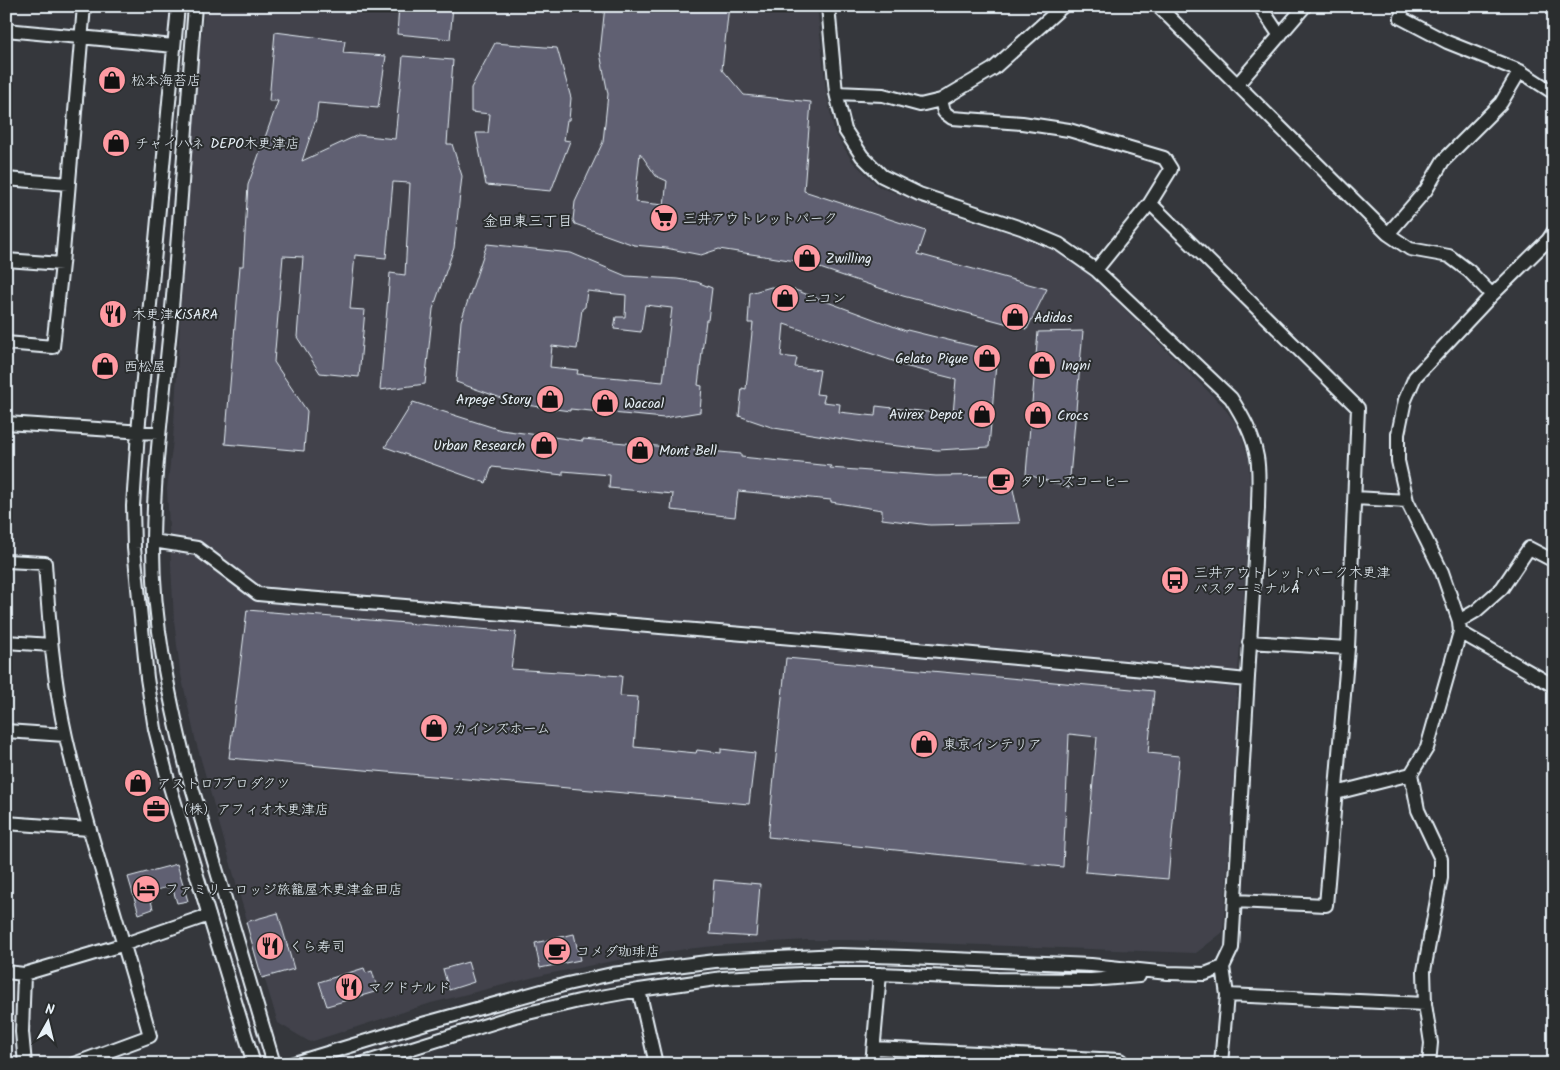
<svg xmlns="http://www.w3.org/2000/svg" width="1560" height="1070" font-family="Kalam,'Klee One',sans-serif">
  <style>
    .built { fill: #42434c }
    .building { fill: #606072; stroke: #e8f1f8; fill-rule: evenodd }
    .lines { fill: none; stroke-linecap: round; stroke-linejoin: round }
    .minor-casing { stroke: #e8f1f8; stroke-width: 16 }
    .minor { stroke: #2a2d2e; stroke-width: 12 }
    .labels { text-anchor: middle; stroke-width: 4; stroke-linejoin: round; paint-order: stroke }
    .poi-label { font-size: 14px; fill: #e8f1f8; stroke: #2a2d2e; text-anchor: start }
    .neighbourhood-label { font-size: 15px; fill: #e8f1f8; stroke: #2a2d2e }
  </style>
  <rect width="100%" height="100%" fill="#35373c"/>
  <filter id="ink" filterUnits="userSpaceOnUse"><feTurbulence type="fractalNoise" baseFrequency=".02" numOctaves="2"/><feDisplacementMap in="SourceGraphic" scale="10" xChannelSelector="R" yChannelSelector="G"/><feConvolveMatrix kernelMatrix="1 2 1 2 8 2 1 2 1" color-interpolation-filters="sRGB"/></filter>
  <g filter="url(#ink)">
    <!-- built -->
    <path class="built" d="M 205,6 L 817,6 L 826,91 L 834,131 L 852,161 L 879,187 L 966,219 L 1051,246 L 1085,271 L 1108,293 L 1222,405 L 1239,428 L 1249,460 L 1250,509 L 1237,686 L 1236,746 L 1223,932 L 1196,953 L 850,940 L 807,940 L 724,945 L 686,949 L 618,960 L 547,974 L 431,1003 L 310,1042 L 278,1023 L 241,900 L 196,742 L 180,670 L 174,620 L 167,489 L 173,440 L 193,107 Z"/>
    <!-- building -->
    <path class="building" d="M 399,6 L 453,6 L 450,39 L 397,34 Z
      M 605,6 L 729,6 L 722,69 L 744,95 L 811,102 L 804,191 L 926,231 L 918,254 L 1047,289 L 1027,329 L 903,296 L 802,262 L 719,249 L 701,255 L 666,248 L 634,245 L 575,224 L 573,220 L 575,202 L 603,142 L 608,94 L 600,53 ZM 640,153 L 656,176 L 667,181 L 664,205 L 635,202 Z
      M 275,32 L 345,41 L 343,53 L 386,56 L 378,108 L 318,103 L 316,119 L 302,161 L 358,135 L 395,139 L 403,56 L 453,60 L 447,144 L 452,144 L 462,176 L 454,248 L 433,309 L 425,384 L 380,390 L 390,273 L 405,275 L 410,183 L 393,182 L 386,258 L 355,255 L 350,309 L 365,310 L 359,377 L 320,373 L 297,337 L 303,257 L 283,256 L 274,362 L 307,411 L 304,451 L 225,444 L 240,266 L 243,266 L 248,185 L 278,101 L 269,101 Z
      M 495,43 L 557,48 L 571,98 L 569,120 L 567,120 L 564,140 L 570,141 L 551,191 L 486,185 L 476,133 L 488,133 L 490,114 L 471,112 L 471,88 Z
      M 487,244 L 571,253 L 626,276 L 677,279 L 697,282 L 712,288 L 708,320 L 706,320 L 698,385 L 702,386 L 700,412 L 664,418 L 570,409 L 570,411 L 518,404 L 456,382 L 461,321 ZM 587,291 L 626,295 L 625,317 L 616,317 L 614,329 L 641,332 L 645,305 L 672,308 L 663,382 L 577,374 L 578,370 L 550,367 L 552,346 L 577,349 L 582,309 L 585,307 Z
      M 771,287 L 795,290 L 906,331 L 907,330 L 997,352 L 989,447 L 938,450 L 868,443 L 774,428 L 739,416 L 742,388 L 746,389 L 753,323 L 748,323 L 750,293 ZM 784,324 L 896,362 L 896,364 L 956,379 L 953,415 L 876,406 L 875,416 L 839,412 L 840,404 L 823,402 L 825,395 L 816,394 L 820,370 L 795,367 L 797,358 L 781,356 Z
      M 1083,331 L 1069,488 L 1026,474 L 1038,332 Z
      M 413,402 L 501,430 L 583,441 L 583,439 L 741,454 L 741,457 L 831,466 L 830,468 L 936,476 L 1010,475 L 1020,523 L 930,525 L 882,519 L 882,510 L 831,502 L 831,500 L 738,491 L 735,517 L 671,510 L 673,494 L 609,488 L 610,475 L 563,471 L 563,475 L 492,467 L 486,483 L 385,447 Z
      M 247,610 L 516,632 L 511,669 L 622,676 L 620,696 L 638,697 L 634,747 L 696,753 L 697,750 L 721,753 L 721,749 L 755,753 L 749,804 L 229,758 Z
      M 786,658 L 1154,691 L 1148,753 L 1179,756 L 1168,879 L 1085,872 L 1097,737 L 1069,734 L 1063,867 L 768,837 Z
      M 177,864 L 188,901 L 177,903 L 172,886 L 149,892 L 153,909 L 139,914 L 128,877 Z
      M 714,880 L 760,884 L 756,937 L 710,934 Z
      M 278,913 L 294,969 L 262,978 L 246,922 Z
      M 574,934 L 580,960 L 540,968 L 535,943 Z
      M 468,962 L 474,982 L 449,990 L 443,969 Z
      M 364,968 L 366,973 L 372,971 L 378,991 L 327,1006 L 319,982 Z"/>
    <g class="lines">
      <!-- minor casing -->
      <g class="minor-casing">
        <path id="minor" d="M 178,6 L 138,432 L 133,506 L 134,548 L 147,678 L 155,729 L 168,780 L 254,1064
          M 195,6 C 187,107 181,208 172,308 C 165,385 154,462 153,540 C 152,619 169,698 188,774 L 274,1064
          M 828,6 L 836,93 L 845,130 L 862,156 L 882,176 L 919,194 L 1021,228 L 1059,244 L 1096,270 L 1231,398 C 1243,417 1253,435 1257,457 C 1260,473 1258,492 1258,508 L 1232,948 L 1223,967
          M 1158,6 L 1388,234 L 1410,249 L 1449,256 L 1469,271 L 1492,295
          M 1260,6 L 1280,36
          M 1403,6 L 1401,18 L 1447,42 L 1520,71 L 1554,93
          M 6,30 L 174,46
          M 1237,85 L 1305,6
          M 836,93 L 883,95 L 920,105 L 941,100 L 993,69 L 1063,6
          M 941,100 L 944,112 L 952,118 L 1022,123 L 1069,130 L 1164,158 L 1171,169 L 1150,203 L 1096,270
          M 6,179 L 68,184
          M 1150,203 L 1358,408 L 1348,648 L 1326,905 L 1235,901
          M 1388,234 L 1426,190 L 1443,161 L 1501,103 L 1520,71
          M 6,260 L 62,264
          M 6,343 L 53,347 L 62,264 L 84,6
          M 6,423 L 159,433
          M 1355,498 L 1407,501
          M 153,541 L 197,548 L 258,594 C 588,621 918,647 1247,680
          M 6,561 L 45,563 C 49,621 53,680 66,737 C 89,838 123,936 150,1036 L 74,1064
          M 1459,621 L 1476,611 L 1502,588 L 1529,548 L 1554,561
          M 1460,632 L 1554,686
          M 6,642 L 51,645
          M 1249,642 L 1348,648
          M 6,731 L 65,735
          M 1336,793 L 1411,774
          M 6,823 L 89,829
          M 6,972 L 24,974 L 125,944 L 209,915
          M 24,974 L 22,1032 L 25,1064
          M 639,990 L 656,1064
          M 874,1048 L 1120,1060 L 1124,1064
          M 291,1064 L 426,1023 L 567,984 L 612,974 L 715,961 L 839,955 L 907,957 L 1091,965 L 1168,973 L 1205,974 L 1223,967 L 1227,995 L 1425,1004
          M 361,1064 L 515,1016 L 579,1001 L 639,990 L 723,978 L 802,974 L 880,974 L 997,979 L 1091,980 L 1139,976
          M 872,1064 L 880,974
          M 1221,1064 L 1227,995
          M 1429,1064 L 1431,1043 L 1425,1004 L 1424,971 L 1441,878 L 1441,859 L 1418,810 L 1411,774 L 1427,748 L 1460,632 L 1459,621 L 1442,572 L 1407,501 L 1398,461 L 1398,434 L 1405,400 L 1415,377 L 1492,295 L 1548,240 L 1554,231"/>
      </g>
      <!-- minor -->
      <use href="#minor" class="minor"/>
    </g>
  </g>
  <!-- icons -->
  <defs>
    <g id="shop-disc" transform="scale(1.4375)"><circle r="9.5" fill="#ff9aa2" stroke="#2a2d2e"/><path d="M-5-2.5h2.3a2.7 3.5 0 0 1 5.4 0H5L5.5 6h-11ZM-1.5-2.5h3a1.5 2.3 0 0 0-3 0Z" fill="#111"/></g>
    <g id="supermarket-disc" transform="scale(1.4375)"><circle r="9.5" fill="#ff9aa2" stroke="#2a2d2e"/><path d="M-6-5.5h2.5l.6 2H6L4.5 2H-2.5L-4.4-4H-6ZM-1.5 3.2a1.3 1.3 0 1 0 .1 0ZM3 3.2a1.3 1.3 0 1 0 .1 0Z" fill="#111"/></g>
    <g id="restaurant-disc" transform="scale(1.4375)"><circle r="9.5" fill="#ff9aa2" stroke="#2a2d2e"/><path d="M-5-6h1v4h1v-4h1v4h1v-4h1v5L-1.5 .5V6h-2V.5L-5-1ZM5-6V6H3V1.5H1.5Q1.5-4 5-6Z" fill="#111"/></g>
    <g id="cafe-disc" transform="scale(1.4375)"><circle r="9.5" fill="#ff9aa2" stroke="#2a2d2e"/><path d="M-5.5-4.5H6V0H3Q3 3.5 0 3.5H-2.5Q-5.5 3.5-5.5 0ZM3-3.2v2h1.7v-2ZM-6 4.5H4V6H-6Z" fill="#111"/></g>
    <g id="bus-disc" transform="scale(1.4375)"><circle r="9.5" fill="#ff9aa2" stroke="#2a2d2e"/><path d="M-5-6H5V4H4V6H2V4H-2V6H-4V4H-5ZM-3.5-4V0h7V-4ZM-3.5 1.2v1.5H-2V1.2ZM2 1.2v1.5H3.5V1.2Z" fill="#111"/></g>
    <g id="office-disc" transform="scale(1.4375)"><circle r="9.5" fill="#ff9aa2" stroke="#2a2d2e"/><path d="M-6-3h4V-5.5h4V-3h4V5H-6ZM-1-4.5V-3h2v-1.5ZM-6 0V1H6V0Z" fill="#111"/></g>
    <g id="hotel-disc" transform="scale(1.4375)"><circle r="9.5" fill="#ff9aa2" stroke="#2a2d2e"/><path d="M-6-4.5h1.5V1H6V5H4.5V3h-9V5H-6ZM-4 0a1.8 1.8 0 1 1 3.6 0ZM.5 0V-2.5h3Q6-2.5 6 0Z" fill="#111"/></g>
  </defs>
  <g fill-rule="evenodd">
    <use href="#shop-disc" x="112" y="80"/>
    <use href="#shop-disc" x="116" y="143"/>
    <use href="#supermarket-disc" x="664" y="218"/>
    <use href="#shop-disc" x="807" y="258"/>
    <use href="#shop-disc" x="785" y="298"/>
    <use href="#restaurant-disc" x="113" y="314"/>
    <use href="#shop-disc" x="1015" y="317"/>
    <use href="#shop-disc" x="987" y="358"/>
    <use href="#shop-disc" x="1042" y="365"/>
    <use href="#shop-disc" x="105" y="366"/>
    <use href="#shop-disc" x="550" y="399"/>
    <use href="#shop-disc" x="605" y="403"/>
    <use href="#shop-disc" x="982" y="414"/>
    <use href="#shop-disc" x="1038" y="415"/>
    <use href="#shop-disc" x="544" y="445"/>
    <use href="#shop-disc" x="640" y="450"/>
    <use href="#cafe-disc" x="1001" y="481"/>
    <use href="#bus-disc" x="1175" y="580"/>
    <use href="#shop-disc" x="434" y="728"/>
    <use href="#shop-disc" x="924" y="744"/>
    <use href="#shop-disc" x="138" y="783"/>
    <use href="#office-disc" x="156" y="809"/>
    <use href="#hotel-disc" x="146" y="889"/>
    <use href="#restaurant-disc" x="270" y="946"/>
    <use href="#cafe-disc" x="557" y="951"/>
    <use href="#restaurant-disc" x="349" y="987"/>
  </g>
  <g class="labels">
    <!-- poi labels -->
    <g class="poi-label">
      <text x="131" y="85">松本海苔店</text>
      <text x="135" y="148">チャイハネ DEPO木更津店</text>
      <text x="683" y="223">三井アウトレットパーク</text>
      <text x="826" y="263">Zwilling</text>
      <text x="804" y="303">ニコン</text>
      <text x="132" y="319">木更津KiSARA</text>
      <text x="1034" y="322">Adidas</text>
      <text x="968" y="363" text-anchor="end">Gelato Pique</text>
      <text x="1061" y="370">Ingni</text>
      <text x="124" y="371">西松屋</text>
      <text x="531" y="404" text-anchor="end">Arpege Story</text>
      <text x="624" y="408">Wacoal</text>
      <text x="963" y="419" text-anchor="end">Avirex Depot</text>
      <text x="1057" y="420">Crocs</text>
      <text x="525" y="450" text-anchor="end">Urban Research</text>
      <text x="659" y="455">Mont Bell</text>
      <text x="1020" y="486">タリーズコーヒー</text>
      <text x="1194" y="577">三井アウトレットパーク木更津<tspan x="1194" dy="16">バスターミナルÅ</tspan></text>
      <text x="453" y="733">カインズホーム</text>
      <text x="943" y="749">東京インテリア</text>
      <text x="157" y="788">アストロﾌプロダクツ</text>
      <text x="175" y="814">（株）アフィオ木更津店</text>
      <text x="165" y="894">ファミリーロッジ旅籠屋木更津金田店</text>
      <text x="289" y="951">くら寿司</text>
      <text x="576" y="956">コメダ珈琲店</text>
      <text x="368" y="992">マクドナルド</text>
    </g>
    <!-- neighbourhood labels -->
    <g class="neighbourhood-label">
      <text x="528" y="226">金田東三丁目</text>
    </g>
  </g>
  <!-- margin -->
  <rect width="1560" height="1070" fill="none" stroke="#2a2d2e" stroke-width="25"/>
  <rect x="12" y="12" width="1535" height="1045" fill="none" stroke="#e8f1f8" stroke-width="2" filter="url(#ink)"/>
  <!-- north arrow -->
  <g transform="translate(48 1022) rotate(8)" stroke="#2a2d2e" stroke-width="4" paint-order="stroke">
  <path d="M0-4L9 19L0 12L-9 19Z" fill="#e8f1f8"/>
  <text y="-8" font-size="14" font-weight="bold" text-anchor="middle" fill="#e8f1f8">N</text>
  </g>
</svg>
